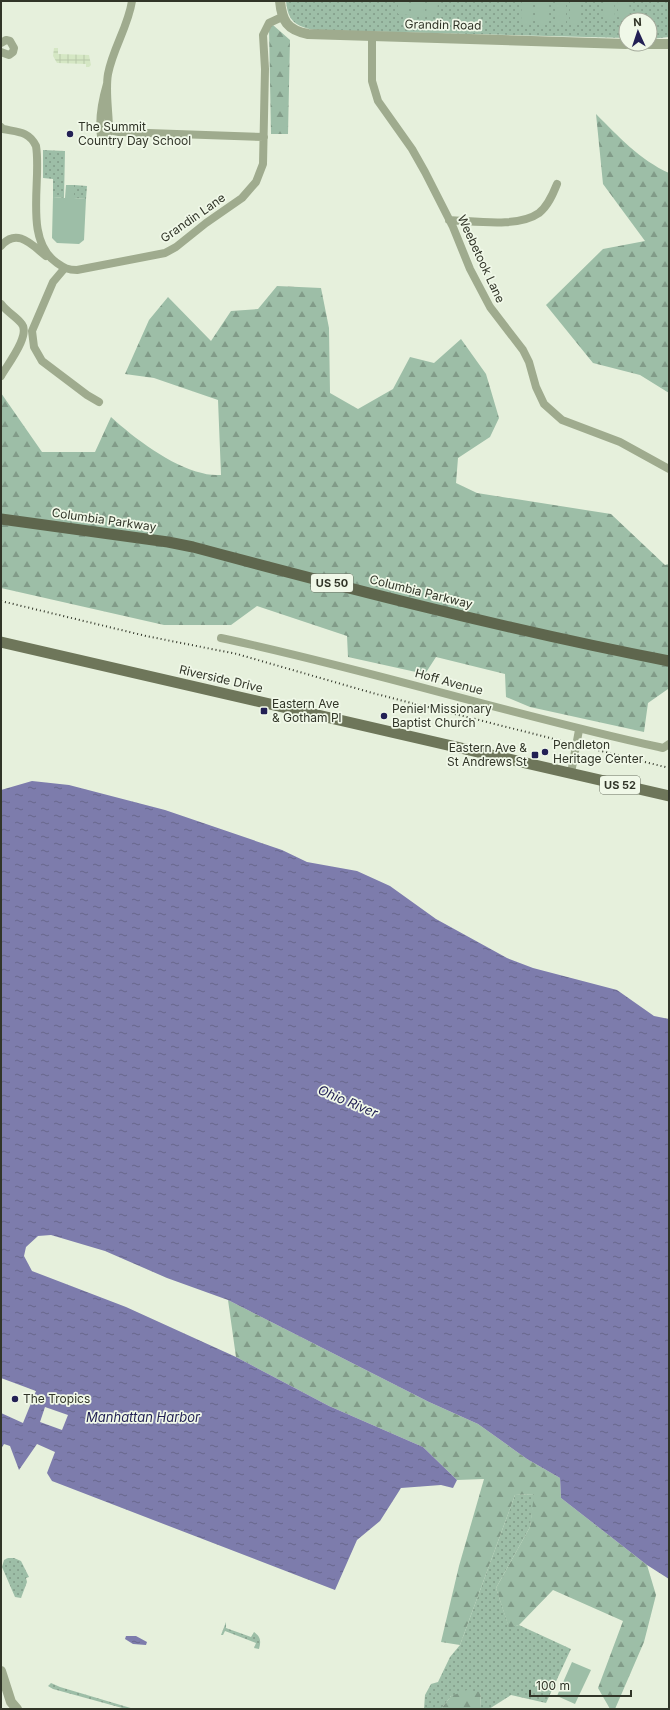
<svg xmlns="http://www.w3.org/2000/svg" width="670" height="1710" font-family="Inter,sans-serif">
  <style>
    .grass { fill: url(#grass-dots) }
    .forest { fill: url(#forest-firs) }
    .garden { fill: #9dbea7 }
    .plaza { fill: url(#plaza-grid) }
    .water { fill: url(#water-ripples) }
    .pier { fill: #e6f0dc }
    .lines { fill: none; stroke-linecap: round; stroke-linejoin: round }
    .minor { stroke: #9fab8e; stroke-width: 8 }
    .tertiary { stroke: #9fab8e; stroke-width: 10 }
    .primary { stroke: #6e765a; stroke-width: 11 }
    .trunk { stroke: #5e664d; stroke-width: 11 }
    .rail { stroke: #313528; stroke-width: 2; stroke-dasharray: 1 3; stroke-linecap: butt }
    .poi-dot { fill: #222054; stroke: #f0f8e8; stroke-width: 1.5 }
    .labels { text-anchor: middle; stroke-width: 3.5; stroke-linejoin: round; paint-order: stroke }
    .shield { fill: #f0f8e8; stroke: #6a7062; stroke-width: 1 }
    .shield-label { font-size: 11px; font-weight: bold; fill: #313528 }
    .street-label { font-size: 12px; fill: #313528; stroke: #f0f8e8 }
    .poi-label { font-size: 12px; fill: #313528; stroke: #f0f8e8; text-anchor: start }
    .water-label { font-size: 13px; font-style: italic; fill: #222054; stroke: #f0f8e8 }
  </style>
  <defs>
    <pattern id="grass-dots" width="8" height="8" patternUnits="userSpaceOnUse"><rect width="8" height="8" fill="#9dbea7"/><path d="M2 2h.1M6 6h.1" fill="none" stroke="#819b88" stroke-width="1.8" stroke-linecap="round"/></pattern>
    <pattern id="forest-firs" width="22" height="20" patternUnits="userSpaceOnUse"><rect width="22" height="20" fill="#9dbea7"/><path d="M5 1l3.5 6h-7zM16 11l3.5 6h-7z" fill="#819b88"/></pattern>
    <pattern id="plaza-grid" width="8" height="8" patternUnits="userSpaceOnUse"><rect width="8" height="8" fill="#d5e7c4"/><path d="M0 4h8M4 0v8" fill="none" stroke="#b7c7a8"/></pattern>
    <pattern id="water-ripples" width="26" height="14" patternUnits="userSpaceOnUse"><rect width="26" height="14" fill="#7d7cac"/><path d="M2 4q2-2 4 0t4 0M15 11q2-2 4 0t4 0" fill="none" stroke="#67668c"/></pattern>
  </defs>
  <rect width="100%" height="100%" fill="#e6f0dc"/>
  <!-- grass -->
  <path class="grass" d="M 286,1 L 669,1 L 669,37 L 650,39 L 650,20 L 626,20 L 626,38 L 314,30 C 295,26 288,21 286,1 Z
    M 43,150 L 65,151 L 64,198 L 53,197 L 53,179 L 43,178 Z
    M 74,185 L 87,186 L 86,199 L 73,198 Z
    M 535,1494 L 530,1527 L 496,1588 L 509,1627 L 519,1625 L 571,1649 L 546,1703 L 511,1695 L 489,1709 L 480,1709 L 481,1692 L 451,1696 L 441,1709 L 424,1709 L 425,1695 L 431,1684 L 438,1682 L 450,1657 L 460,1645 L 515,1495 Z
    M 8,1558 L 14,1558 L 21,1561 L 29,1577 L 26,1578 L 27,1582 L 21,1598 L 15,1597 L 2,1567 L 4,1560 Z
    M 226,1622 L 226,1628 L 251,1637 L 254,1632 C 261,1637 261,1641 259,1649 L 254,1648 L 256,1643 L 225,1631 L 223,1635 L 221,1635 Z
    M 51,1683 L 60,1687 L 134,1709 L 126,1709 L 53,1689 L 48,1686 Z"/>
  <!-- forest -->
  <path class="forest" d="M 273,25 L 290,40 L 288,134 L 271,134 L 269,28 Z
    M 596,114 C 618,136 640,160 669,173 L 669,393 L 640,375 L 593,363 L 546,305 L 603,249 L 645,241 L 603,184 Z
    M 277,286 L 321,288 L 329,328 L 330,393 L 358,409 L 393,389 L 410,357 L 434,363 L 461,339 L 486,374 L 499,418 L 490,437 L 458,458 L 456,483 L 477,493 L 611,514 L 665,565 L 669,564 L 669,691 L 668,689 L 648,703 L 644,732 L 530,707 L 506,697 L 505,674 L 436,657 L 425,674 L 348,657 L 347,636 L 257,606 L 231,625 L 164,625 L 1,588 L 1,393 L 42,452 L 95,452 L 111,417 C 134,438 171,466 202,473 C 208,475 215,475 221,475 L 218,400 L 154,378 L 125,374 L 149,320 L 168,297 L 211,341 L 231,311 L 258,309 Z
    M 228,1300 L 429,1402 L 478,1424 L 527,1459 L 560,1478 L 561,1498 L 647,1565 L 656,1595 L 644,1642 L 615,1709 L 610,1709 L 598,1688 L 623,1621 L 553,1590 L 519,1625 L 509,1628 L 496,1588 L 530,1527 L 534,1494 L 515,1495 L 460,1645 L 441,1642 L 459,1566 L 484,1479 L 457,1480 L 423,1447 L 329,1406 L 236,1357 Z
    M 467,1690 L 481,1692 L 480,1709 L 441,1709 L 451,1696 Z"/>
  <!-- garden -->
  <path class="garden" d="M 398,1 L 409,1 L 409,15 L 398,14 Z
    M 412,1 L 424,1 L 423,15 L 412,15 Z
    M 427,1 L 438,1 L 437,15 L 426,15 Z
    M 522,1 L 533,1 L 532,25 L 521,24 Z
    M 537,1 L 548,1 L 548,25 L 537,25 Z
    M 555,1 L 566,1 L 566,25 L 555,25 Z
    M 570,1 L 581,1 L 581,25 L 570,25 Z
    M 603,1 L 614,1 L 615,19 L 604,20 Z
    M 617,1 L 629,1 L 630,18 L 619,19 Z
    M 66,185 L 74,185 L 74,198 L 86,199 L 84,240 L 79,244 L 57,243 L 52,238 L 53,197 L 65,198 Z
    M 572,1662 L 591,1670 L 575,1704 L 557,1696 Z"/>
  <!-- plaza -->
  <path class="plaza" d="M 54,48 L 58,48 L 58,54 L 89,55 L 91,65 L 89,67 L 86,67 L 86,64 L 57,63 L 53,56 Z"/>
  <!-- water -->
  <path class="water" d="M 32,781 L 69,785 L 165,810 L 282,850 L 307,862 L 357,871 L 390,886 L 436,919 L 507,958 L 533,968 L 617,990 L 654,1016 L 669,1019 L 669,1579 L 647,1565 L 561,1498 L 560,1478 L 527,1459 L 478,1424 L 429,1402 L 228,1300 L 167,1278 L 105,1251 L 51,1235 L 38,1236 L 26,1247 L 24,1256 L 32,1271 L 126,1307 L 236,1357 L 329,1406 L 423,1447 L 457,1480 L 453,1488 L 441,1485 L 401,1488 L 380,1521 L 357,1540 L 335,1590 L 52,1481 L 47,1473 L 55,1452 L 37,1444 L 19,1470 L 10,1446 L 4,1444 L 1,1449 L 1,790 Z
    M 126,1636 L 136,1636 L 147,1642 L 146,1645 L 133,1644 L 125,1639 Z"/>
  <!-- pier -->
  <path class="pier" d="M 1,1378 L 36,1391 L 23,1423 L 1,1413 Z
    M 45,1407 L 68,1415 L 62,1430 L 40,1422 Z"/>
  <g class="lines">
    <!-- minor -->
    <path class="minor" d="M 372,37 L 372,81 L 378,101 L 412,149 L 425,172 L 453,227 L 470,269 L 490,307 L 523,350 L 529,362 L 536,387 L 544,404 L 562,420 L 620,442 L 669,469
      M 1,43 L 6,40 L 10,41 L 14,48 L 13,52 L 9,55 L 1,52
      M 107,84 C 102,101 98,124 102,142 L 107,138 L 109,130 C 109,112 105,91 108,74 C 113,48 128,27 132,1
      M 1,127 L 3,129 C 17,132 29,131 36,146 C 42,180 23,240 57,263 C 64,268 68,270 77,270 L 165,253 L 176,247 L 206,223 L 242,198 L 256,182 L 263,164 L 265,69 L 263,35 L 269,23 L 282,17
      M 109,130 L 119,132 L 264,137
      M 449,220 C 475,221 518,228 539,213 C 548,206 553,194 557,184
      M 1,246 C 17,227 32,245 46,256
      M 64,269 L 53,282 L 32,331 L 34,347 L 42,361 L 87,395 L 99,402
      M 1,304 C 7,312 15,316 21,323 C 32,334 7,365 1,376
      M 221,638 C 368,669 512,715 659,747 L 663,748 L 669,744
      M 571,773 L 579,730"/>
    <!-- tertiary -->
    <path class="tertiary" d="M 280,1 C 282,21 287,30 308,34 L 626,44
      M 632,44 L 669,44
      M 1,1671 L 11,1702 L 17,1709"/>
    <!-- primary -->
    <path class="primary" d="M 1,642 L 669,796"/>
    <!-- trunk -->
    <path class="trunk" d="M 1,519 L 168,542 L 193,547 C 350,589 509,630 669,661"/>
    <!-- rail -->
    <path class="rail" d="M 1,601 L 146,636 L 237,654 L 376,694 L 669,768"/>
  </g>
  <!-- markers -->
  <g class="poi-dot">
    <circle cx="70" cy="134" r="4"/>
    <rect x="260" y="707" width="8" height="8" rx="2"/>
    <circle cx="384" cy="716" r="4"/>
    <circle cx="545" cy="752" r="4"/>
    <rect x="531" y="751" width="8" height="8" rx="2"/>
    <circle cx="15" cy="1399" r="4"/>
  </g>
  <g class="labels">
    <!-- shield labels -->
    <g class="shield">
      <rect x="311" y="574" width="42" height="18" rx="3"/>
      <rect x="600" y="776" width="40" height="18" rx="3"/>
    </g>
    <g class="shield-label">
      <text x="332" y="587">US 50</text>
      <text x="620" y="789">US 52</text>
    </g>
    <!-- street labels -->
    <g class="street-label">
      <text transform="translate(443 25) rotate(1)" y="4">Grandin Road</text>
      <text transform="translate(193 218) rotate(-35)" y="4">Grandin Lane</text>
      <text transform="translate(481 259) rotate(65)" y="4">Weebetook Lane</text>
      <text transform="translate(104 520) rotate(8)" y="4">Columbia Parkway</text>
      <text transform="translate(421 592) rotate(14)" y="4">Columbia Parkway</text>
      <text transform="translate(221 679) rotate(13)" y="4">Riverside Drive</text>
      <text transform="translate(449 682) rotate(15)" y="4">Hoff Avenue</text>
    </g>
    <!-- poi labels -->
    <g class="poi-label">
      <text x="78" y="131">The Summit<tspan x="78" dy="14">Country Day School</tspan></text>
      <text x="272" y="708">Eastern Ave<tspan x="272" dy="14">&amp; Gotham Pl</tspan></text>
      <text x="392" y="713">Peniel Missionary<tspan x="392" dy="14">Baptist Church</tspan></text>
      <text x="553" y="749">Pendleton<tspan x="553" dy="14">Heritage Center</tspan></text>
      <text x="527" y="752" text-anchor="end">Eastern Ave &amp;<tspan x="527" dy="14">St Andrews St</tspan></text>
      <text x="23" y="1403">The Tropics</text>
    </g>
    <!-- water labels -->
    <g class="water-label">
      <text transform="translate(348 1101) rotate(23)" y="5">Ohio River</text>
      <text x="143" y="1422">Manhattan Harbor</text>
    </g>
  </g>
  <!-- border -->
  <rect width="670" height="1710" fill="none" stroke="#313528" stroke-width="4"/>
  <!-- north arrow -->
  <g transform="translate(638 32) rotate(357)"><circle r="19" fill="#f0f8e8" stroke="#a4aa9b"/>
  <path d="M0-3L7 15L0 10L-7 15Z" fill="#222054"/>
  <text y="-6" font-size="11" font-weight="bold" text-anchor="middle" fill="#313528">N</text>
  </g>
  <!-- scale -->
  <path d="M530 1690v6h101v-6" fill="none" stroke="#313528" stroke-width="2"/>
  <text x="536" y="1690" font-size="12" fill="#313528" stroke="#f0f8e8" stroke-width="3" paint-order="stroke">100 m</text>
</svg>
